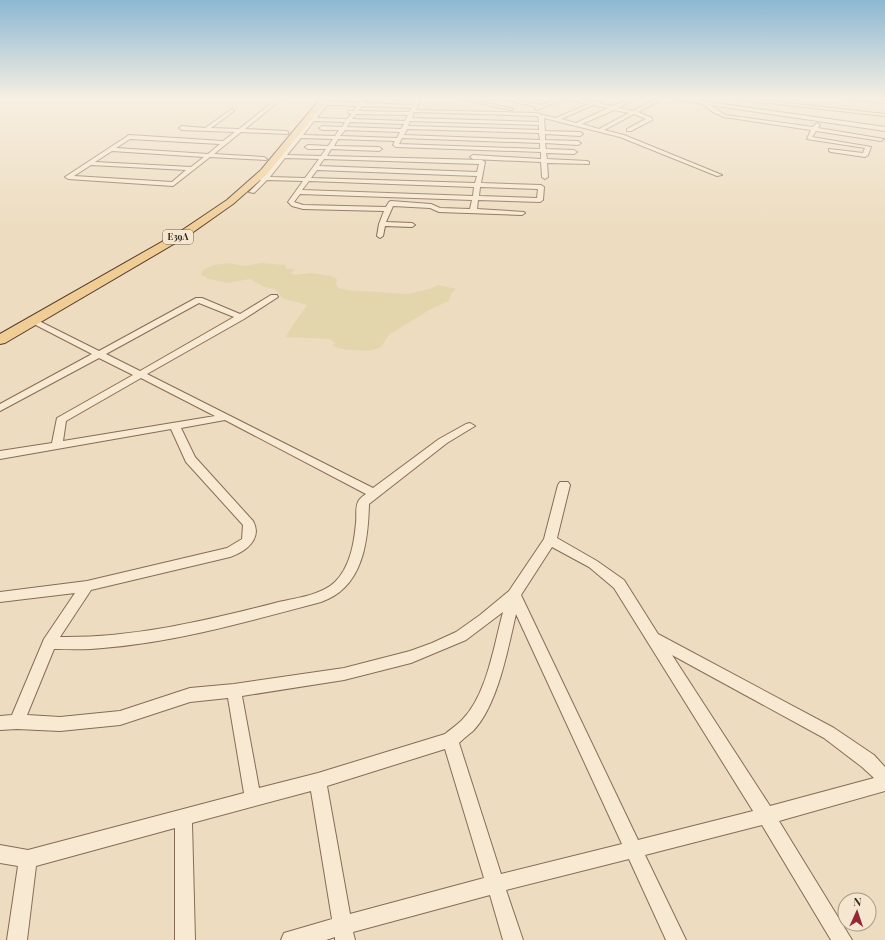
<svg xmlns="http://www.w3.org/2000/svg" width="885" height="940" font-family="'Playfair Display',serif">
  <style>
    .farmland { fill: #e3d6ad }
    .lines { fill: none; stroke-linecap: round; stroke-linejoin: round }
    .minor-casing { stroke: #866c58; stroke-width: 2 }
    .primary-casing { stroke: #533b2c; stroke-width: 2 }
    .minor { fill: #f8ead2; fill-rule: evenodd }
    .primary { fill: #f1cd96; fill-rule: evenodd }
    .labels { text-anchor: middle; stroke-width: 3; stroke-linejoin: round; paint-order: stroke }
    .shield { fill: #f5e7cf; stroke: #6f6052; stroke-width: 1 }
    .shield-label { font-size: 9px; font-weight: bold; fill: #35261c }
  </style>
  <rect width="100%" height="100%" fill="#eddcbf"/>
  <!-- farmland -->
  <path class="farmland" d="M 230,263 L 244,266 L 262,263 L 285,265 L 287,269 L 295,269 L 291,273 L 294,275 L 311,273 L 331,276 L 337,279 L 336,284 L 338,288 L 347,290 L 408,294 L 430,289 L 438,285 L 456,289 L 451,294 L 449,301 L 431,309 L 390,334 L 380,348 L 368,351 L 341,349 L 333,346 L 335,343 L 330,339 L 286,337 L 289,331 L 307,305 L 282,298 L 275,289 L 264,287 L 250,279 L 227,283 L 209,279 L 201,275 L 203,270 L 213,265 Z"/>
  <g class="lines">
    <!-- minor casing -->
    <g class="minor-casing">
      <path id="minor" d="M 278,98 L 283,98 L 245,129 L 286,131 L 288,132 L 288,134 L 241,132 L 214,154 L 264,157 L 267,159 L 266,160 L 210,157 L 173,186 L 68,179 L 65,177 L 129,135 L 223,141 L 235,132 L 182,130 L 179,128 L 182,126 L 205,128 L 232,109 L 234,111 L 211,128 L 239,129 ZM 130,139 L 220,144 L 208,154 L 116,148 ZM 112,151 L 204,157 L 191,167 L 95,162 ZM 91,165 L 186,170 L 172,182 L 74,176 Z
        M 328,98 L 332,98 L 329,102 L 359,103 L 363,98 L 367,98 L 364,103 L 413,105 L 417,98 L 421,98 L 416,110 L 535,113 L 556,118 L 588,104 L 564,99 L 537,110 L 535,109 L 537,107 L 498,98 L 505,98 L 542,105 L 560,98 L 570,98 L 593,102 L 604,98 L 609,98 L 598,103 L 613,106 L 632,98 L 637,98 L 618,108 L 633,111 L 655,100 L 657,102 L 638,112 L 652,118 L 652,120 L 631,131 L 627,131 L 627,129 L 646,119 L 634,114 L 604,130 L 624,135 L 722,175 L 717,176 L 620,137 L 544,118 L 545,131 L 580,132 L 583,134 L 580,136 L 545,134 L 545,140 L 578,141 L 581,143 L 578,145 L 545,143 L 546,149 L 574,150 L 577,152 L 574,154 L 546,153 L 547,159 L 587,161 L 589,162 L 589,164 L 547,163 L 548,177 L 545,179 L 542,177 L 541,162 L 473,159 L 470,157 L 473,155 L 541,159 L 541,152 L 396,147 L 393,145 L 395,141 L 338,139 L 334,146 L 379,147 L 382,149 L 379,151 L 331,149 L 327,156 L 482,160 L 485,162 L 481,183 L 541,185 L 544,187 L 543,200 L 540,202 L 478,200 L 477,209 L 524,212 L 525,213 L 522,215 L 439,212 L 430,208 L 393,206 L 386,222 L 412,223 L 415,225 L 412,227 L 385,226 L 383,236 L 380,238 L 377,236 L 379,224 L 384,211 L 303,209 L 292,206 L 288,202 L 303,181 L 267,180 L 254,193 L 249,192 L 261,180 L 256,179 L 256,177 L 264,176 L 279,158 L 275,157 L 275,155 L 282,154 L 295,138 L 293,137 L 293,135 L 298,135 L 309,121 L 307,120 L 307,118 L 312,118 L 322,104 L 319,104 L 319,102 L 325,102 ZM 327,105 L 357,106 L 354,111 L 348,111 L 348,113 L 352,114 L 347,119 L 317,118 ZM 593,105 L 608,108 L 576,123 L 561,119 ZM 362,106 L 412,108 L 409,112 L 358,111 ZM 614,110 L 629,113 L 599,129 L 582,124 ZM 414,112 L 538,116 L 539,122 L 412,118 ZM 356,114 L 408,115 L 405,121 L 352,119 ZM 314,121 L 345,122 L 342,127 L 322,126 L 319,128 L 322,130 L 339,130 L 335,136 L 303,135 ZM 410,121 L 539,125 L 539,130 L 408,126 ZM 350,122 L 404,124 L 401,129 L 347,127 ZM 407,129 L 539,133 L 540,140 L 404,135 ZM 345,130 L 400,132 L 397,138 L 340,136 ZM 301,138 L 333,139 L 328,146 L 308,145 L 305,147 L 308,149 L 326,149 L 321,156 L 287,155 ZM 402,138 L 540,143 L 540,149 L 399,144 ZM 285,158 L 319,159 L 305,178 L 270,177 ZM 324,159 L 479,164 L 477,172 L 319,166 ZM 317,170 L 477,176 L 475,183 L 311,178 ZM 309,181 L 474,187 L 473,196 L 302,190 ZM 480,187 L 538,189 L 537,198 L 479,196 ZM 300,194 L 472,200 L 470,209 L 440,208 L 431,204 L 391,201 L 389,202 L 386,207 L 303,205 L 294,202 Z
        M 456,98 L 464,98 L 513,109 L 511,110 Z
        M 670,98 L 680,98 L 885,127 L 885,131 L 710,105 L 725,115 L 813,127 L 817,123 L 820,125 L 818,128 L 884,139 L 881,141 L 816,131 L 812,137 L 871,147 L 868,155 L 865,157 L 831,152 L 829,151 L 829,149 L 863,153 L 865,148 L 807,139 L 811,130 L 724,117 L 713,112 L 703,104 L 672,99 Z
        M 731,98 L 743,98 L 885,114 L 885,116 L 733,99 Z
        M 842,98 L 885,101 L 885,103 L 844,99 Z
        M 271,295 L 277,295 L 278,297 L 244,319 L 147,374 L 373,488 L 439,439 L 466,424 L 470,423 L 475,426 L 447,443 L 369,504 C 368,542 363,588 321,602 C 249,621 177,642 103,648 C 86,650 70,649 54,649 L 27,715 L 60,717 L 120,711 L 190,688 L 234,684 L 344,668 L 410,651 L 432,643 L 456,632 L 480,615 L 509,591 L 544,539 L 558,485 L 560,482 L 568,482 L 570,485 L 557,538 L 597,561 L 624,580 L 658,634 L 834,728 L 874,755 L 885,767 L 885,791 L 779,821 L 852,940 L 831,940 L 762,825 L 645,855 L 686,940 L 666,940 L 629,859 L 506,890 L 523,940 L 503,940 L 490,895 L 353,932 L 355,940 L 335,940 L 335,937 L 326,940 L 281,940 L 284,933 L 332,919 L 311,791 L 192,823 L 195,940 L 175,940 L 175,828 L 36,866 L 27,940 L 7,940 L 18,866 L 0,863 L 0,845 L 28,850 L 244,793 L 228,698 L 190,702 L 120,725 L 60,731 L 17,729 L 0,730 L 0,716 L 12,715 L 44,639 L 75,593 L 0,602 L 0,592 L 87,581 L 227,548 L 242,539 L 243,525 L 186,462 L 171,429 L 0,459 L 0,451 L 52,443 L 57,418 L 133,375 L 99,358 L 0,411 L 0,404 L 92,354 L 28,321 L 32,318 L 35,319 L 99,351 L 196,298 L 202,298 L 240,314 ZM 199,303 L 234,317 L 140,371 L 106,354 ZM 141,378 L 215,416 L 63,441 L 66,421 ZM 225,420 L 366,494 C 363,496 359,499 358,502 C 355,508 357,517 356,523 C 354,544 350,567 335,582 C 320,596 294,598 275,603 C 204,621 133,638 60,637 L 91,590 L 230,557 C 245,552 263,539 253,521 L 195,457 L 181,428 ZM 552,547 L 589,567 L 614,588 L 753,811 L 638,840 L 521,595 ZM 503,612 C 494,645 487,695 462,720 C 457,725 451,729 445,734 L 318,773 L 259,788 L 242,696 L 344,680 L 411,663 L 466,640 ZM 516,614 L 622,844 L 501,874 L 459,743 C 463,739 468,735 473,731 C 498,705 508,648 516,614 ZM 672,655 L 824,738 L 862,767 L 874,778 L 770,806 ZM 445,749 L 484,878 L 350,914 L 327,786 Z"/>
    </g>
    <!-- primary casing -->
    <g class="primary-casing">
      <path id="primary" d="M 321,98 L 329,98 L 267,174 L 233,204 L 189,235 L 5,343 L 0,344 L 0,334 L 181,231 L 227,200 L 261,170 Z"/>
    </g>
    <!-- minor -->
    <use href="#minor" class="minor"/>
    <!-- primary -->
    <use href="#primary" class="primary"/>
  </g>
  <!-- sky -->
  <linearGradient id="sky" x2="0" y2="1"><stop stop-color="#8cb8d3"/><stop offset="0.43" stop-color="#f7efe2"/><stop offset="1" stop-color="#f7efe2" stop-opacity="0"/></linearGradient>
  <rect width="885" height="229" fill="url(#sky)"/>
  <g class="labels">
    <!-- shield labels -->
    <rect class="shield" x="163" y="230" width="30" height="14" rx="3"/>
    <g class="shield-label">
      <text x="178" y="240">E39A</text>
    </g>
  </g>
  <!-- north arrow -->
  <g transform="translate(857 912) rotate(3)"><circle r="19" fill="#f5e7cf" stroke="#a89a87"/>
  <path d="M0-3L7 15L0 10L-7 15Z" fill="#952832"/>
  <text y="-6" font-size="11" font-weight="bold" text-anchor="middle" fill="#35261c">N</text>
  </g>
</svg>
